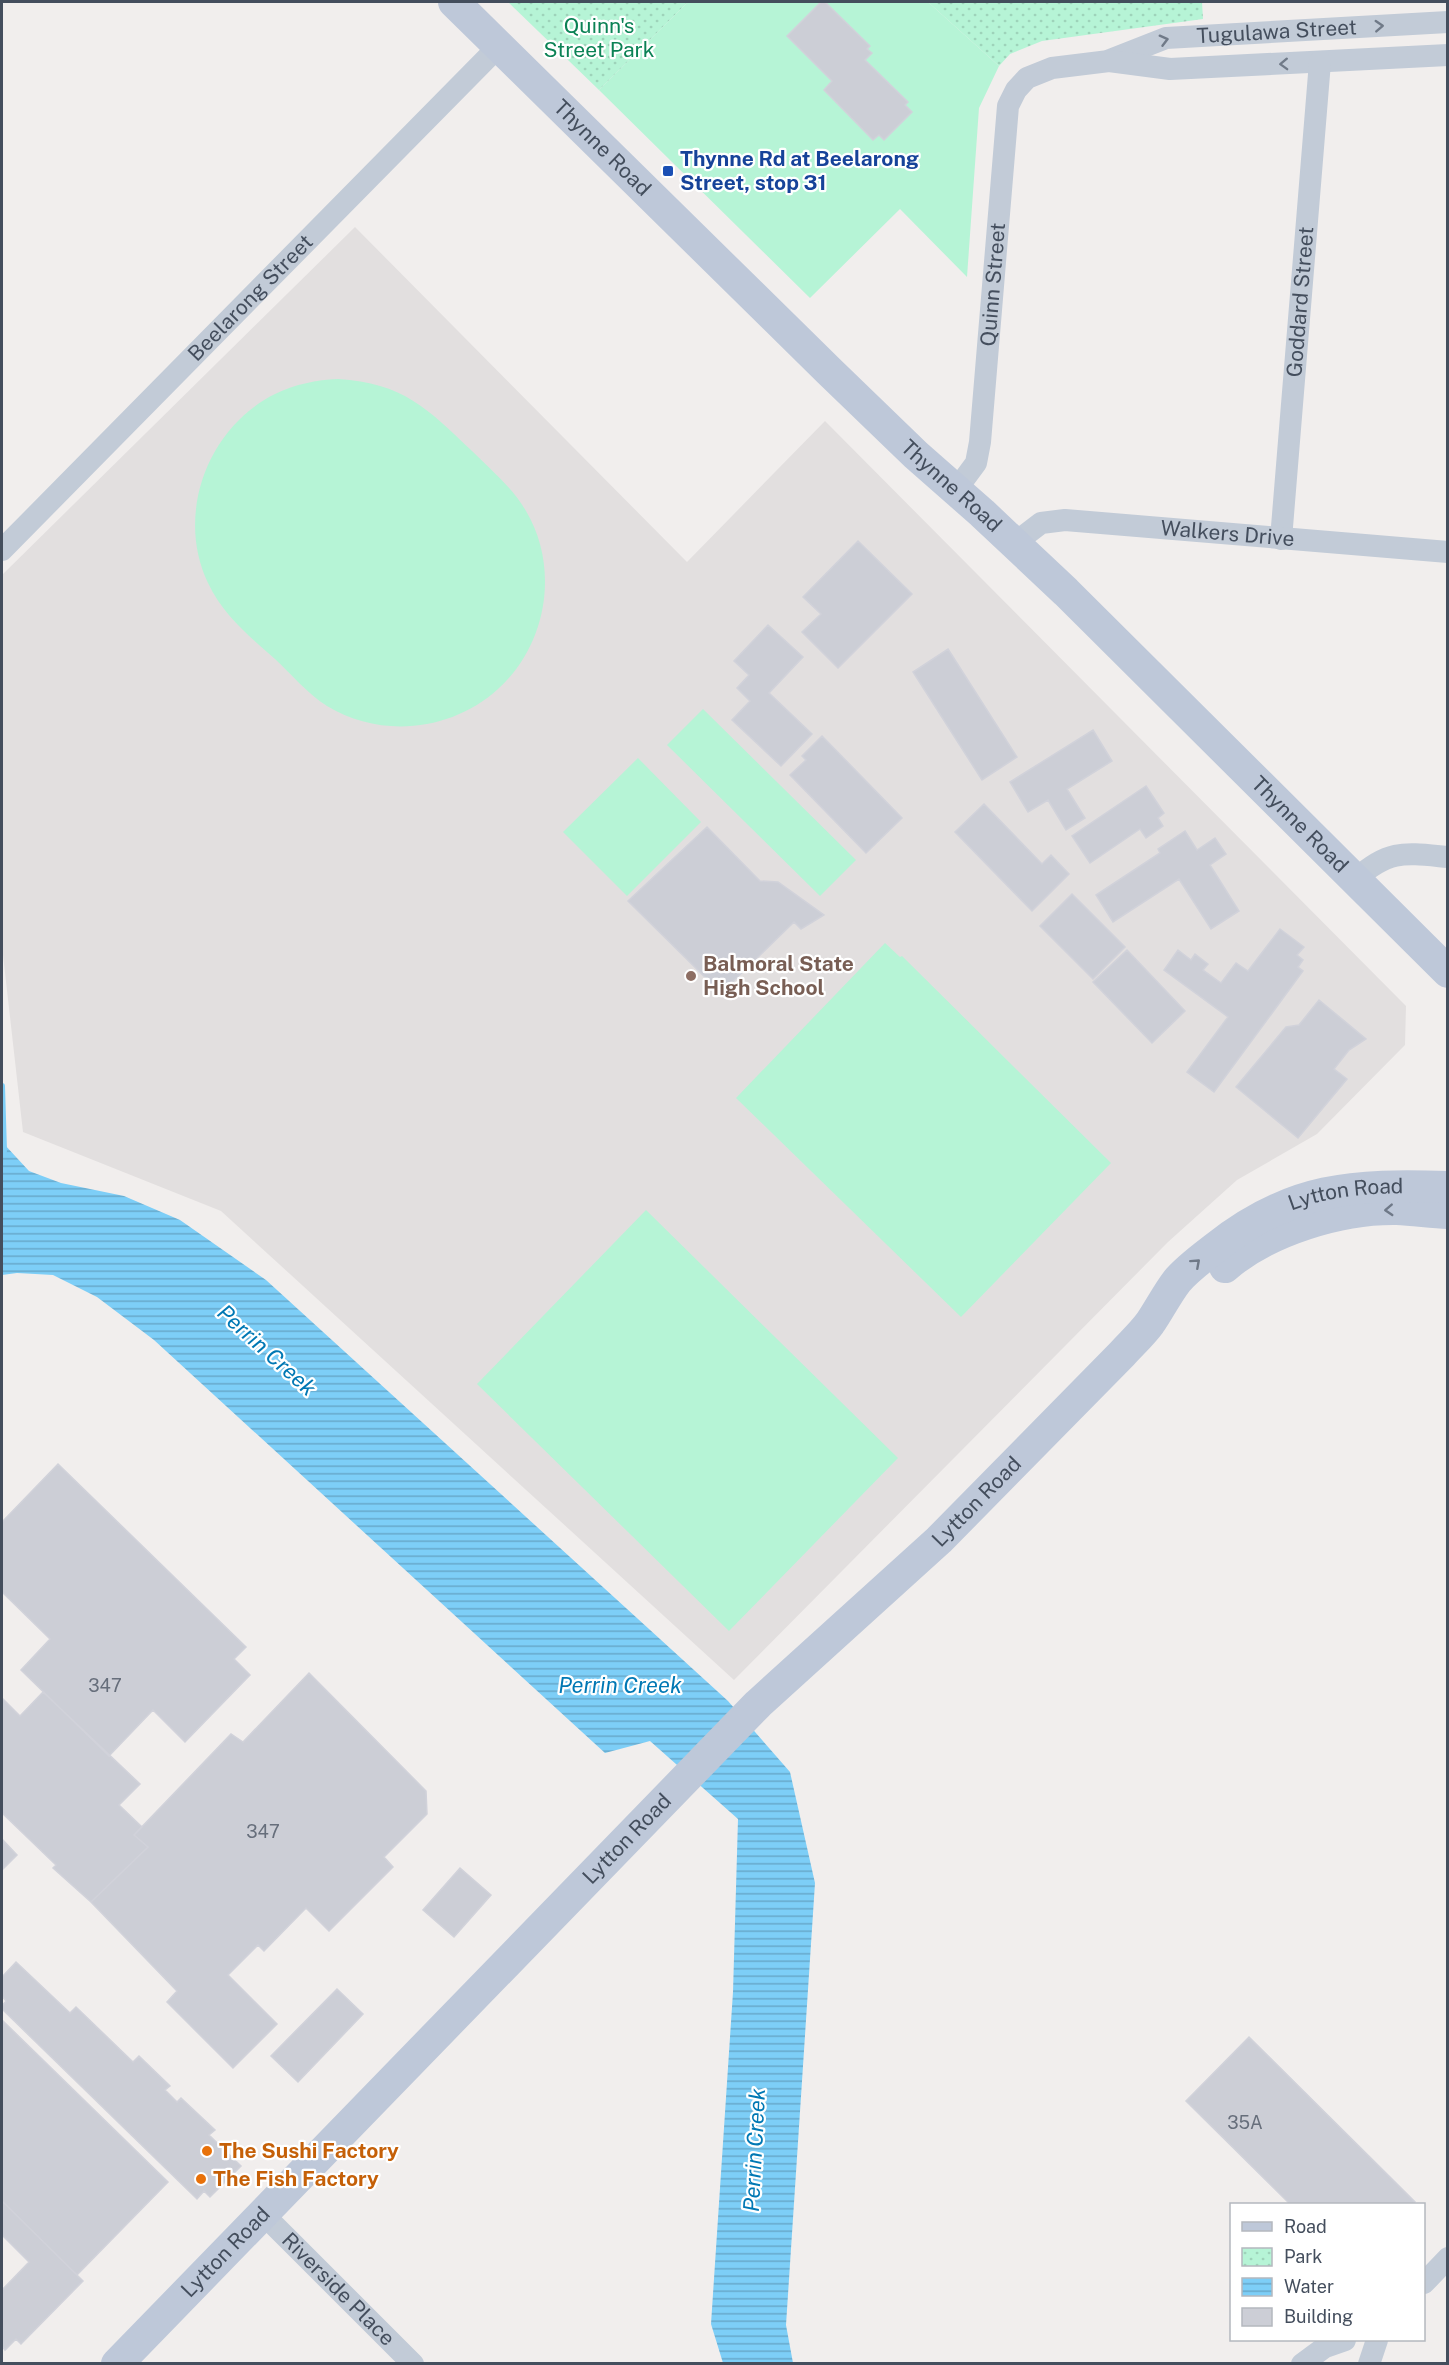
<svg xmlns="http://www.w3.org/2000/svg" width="1449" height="2365" font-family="'Public Sans',sans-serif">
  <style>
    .education { fill: #e2dfdf }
    .park { fill: url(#park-dots) }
    .garden { fill: #b6f4d6 }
    .water { fill: url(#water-rules) }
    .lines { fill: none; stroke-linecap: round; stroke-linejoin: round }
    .stream { stroke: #7dcef7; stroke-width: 6 }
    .building { fill: #ccced6; stroke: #d1d2da; stroke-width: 1.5 }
    .street { stroke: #c2cbd7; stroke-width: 22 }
    .secondary { stroke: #bec8d9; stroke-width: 32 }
    .oneway { stroke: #707a88 }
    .oneway2 { stroke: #6f7988 }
    .transit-dot { fill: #1a4fb4; stroke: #fff; stroke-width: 2 }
    .education-dot { fill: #8d6e63; stroke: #fff; stroke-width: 2 }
    .food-dot { fill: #e8710a; stroke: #fff; stroke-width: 2 }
    .labels { text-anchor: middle; stroke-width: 4.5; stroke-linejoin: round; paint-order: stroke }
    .number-label { font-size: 18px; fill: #666e7b }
    .park-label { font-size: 21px; fill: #0b8255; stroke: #fff }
    .street-label { font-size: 21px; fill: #444e5d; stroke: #fff }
    .transit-label { font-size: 21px; font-weight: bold; fill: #164399; stroke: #fff; text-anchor: start }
    .education-label { font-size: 21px; font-weight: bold; fill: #785e54; stroke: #fff; text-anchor: start }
    .food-label { font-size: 21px; font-weight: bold; fill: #c56008; stroke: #fff; text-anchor: start }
    .water-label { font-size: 22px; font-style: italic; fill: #0078b4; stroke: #fff }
  </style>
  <defs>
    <pattern id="park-dots" width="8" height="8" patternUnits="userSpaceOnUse" patternTransform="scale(1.5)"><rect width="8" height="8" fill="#b6f4d6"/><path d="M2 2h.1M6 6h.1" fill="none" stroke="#9ed3ba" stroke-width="1.8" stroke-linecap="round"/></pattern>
    <pattern id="water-rules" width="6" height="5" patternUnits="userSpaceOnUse" patternTransform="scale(1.5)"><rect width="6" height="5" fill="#7dcef7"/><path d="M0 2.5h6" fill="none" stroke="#68a9cb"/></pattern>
  </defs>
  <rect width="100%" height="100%" fill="#f1eeed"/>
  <!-- education -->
  <path class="education" d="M 355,227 L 687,562 L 825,421 L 1406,1006 L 1405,1045 L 1317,1134 L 1237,1180 L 1168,1242 L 734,1680 L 221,1211 L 23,1132 L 2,946 L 2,575 Z"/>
  <!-- park -->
  <path class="park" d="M 508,2 L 688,2 L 599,90 Z
    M 928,2 L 1202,2 L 1203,19 L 1042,41 L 1010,54 L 999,66 Z"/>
  <!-- garden -->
  <path class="garden" d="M 688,2 L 928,2 L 999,66 L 979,108 L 967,277 L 900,209 L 810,298 L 599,90 Z
    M 338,379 C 403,383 427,408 472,451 C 491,470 513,488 526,511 C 560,568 547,645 498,689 C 452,731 381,739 327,706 C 308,694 291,674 275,659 C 249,636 223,615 208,583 C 175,514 208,427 275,394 C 296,384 316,380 338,379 Z
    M 703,709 L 856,860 L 820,896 L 667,745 Z
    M 638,758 L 701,822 L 627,896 L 563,832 Z
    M 885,943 L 900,957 L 902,956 L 1111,1163 L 961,1317 L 736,1098 Z
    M 646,1210 L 898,1458 L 729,1631 L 477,1384 Z"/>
  <!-- water -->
  <path class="water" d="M 4,1144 L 29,1171 L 61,1183 L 124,1196 L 180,1220 L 266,1280 L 728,1701 L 790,1772 L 815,1883 L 786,2325 L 793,2363 L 723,2363 L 711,2324 L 733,1992 L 738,1819 L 650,1741 L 605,1753 L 154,1340 L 97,1297 L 53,1275 L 17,1273 L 2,1275 L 2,1147 Z"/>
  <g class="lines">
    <!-- stream -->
    <path class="stream" d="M 2,1086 L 4,1151"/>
  </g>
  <!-- building -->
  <path class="building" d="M 821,2 L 825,2 L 870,46 L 867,49 L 872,53 L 865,60 L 908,102 L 905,105 L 912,112 L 884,140 L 879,135 L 873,140 L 824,90 L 832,81 L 787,36 Z
    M 858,541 L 912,594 L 838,668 L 802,632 L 821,614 L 803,597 Z
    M 768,625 L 803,657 L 769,693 L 812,734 L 781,766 L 732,720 L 750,701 L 737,688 L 749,675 L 734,661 Z
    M 948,649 L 1017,757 L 982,780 L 913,672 Z
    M 1093,730 L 1112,761 L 1067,789 L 1085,818 L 1066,830 L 1048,800 L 1028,812 L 1010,782 Z
    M 822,736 L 902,818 L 866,853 L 790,775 L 806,760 L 802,756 Z
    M 1146,786 L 1164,813 L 1158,818 L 1163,826 L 1146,838 L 1140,829 L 1090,863 L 1072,836 Z
    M 984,804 L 1042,864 L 1051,855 L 1069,874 L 1032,911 L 955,832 Z
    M 707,827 L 760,881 L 778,882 L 824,915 L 801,929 L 794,922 L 721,993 L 628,901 Z
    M 1185,831 L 1197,850 L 1215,838 L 1226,854 L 1210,865 L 1239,911 L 1211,929 L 1179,879 L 1113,922 L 1096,895 L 1160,853 L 1158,849 Z
    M 1072,894 L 1125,947 L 1093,979 L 1040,926 Z
    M 1280,929 L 1304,947 L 1297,955 L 1303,960 L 1298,967 L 1303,971 L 1214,1092 L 1187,1072 L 1228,1017 L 1164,970 L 1178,950 L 1191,960 L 1195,954 L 1208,964 L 1203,970 L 1221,983 L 1236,963 L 1248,971 Z
    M 1127,950 L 1185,1011 L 1152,1043 L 1093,982 Z
    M 1319,1000 L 1366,1039 L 1349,1050 L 1334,1069 L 1347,1079 L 1298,1138 L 1236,1087 L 1286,1027 L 1299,1025 Z
    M 58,1464 L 246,1647 L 234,1659 L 250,1675 L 185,1742 L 153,1710 L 109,1756 L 21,1670 L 50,1639 L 2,1592 L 2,1522 Z
    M 309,1673 L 426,1791 L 427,1814 L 384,1857 L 393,1867 L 329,1931 L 306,1908 L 264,1951 L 258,1945 L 228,1975 L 277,2024 L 233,2068 L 167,2002 L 177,1991 L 91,1902 L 148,1847 L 134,1835 L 231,1734 L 243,1742 Z
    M 43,1692 L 140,1784 L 119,1805 L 142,1827 L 134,1835 L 148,1847 L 91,1902 L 53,1868 L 56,1865 L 2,1813 L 2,1698 L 20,1716 Z
    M 2,1839 L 17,1855 L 2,1870 Z
    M 460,1868 L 491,1895 L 454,1937 L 423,1910 Z
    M 16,1962 L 70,2013 L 76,2007 L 133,2062 L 139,2056 L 170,2086 L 165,2090 L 177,2102 L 181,2098 L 215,2130 L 209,2135 L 241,2166 L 210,2197 L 204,2191 L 197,2199 L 2,2009 L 2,2006 L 6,2001 L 2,1996 L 2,1977 Z
    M 337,1989 L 363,2014 L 298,2082 L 271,2056 Z
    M 2,2020 L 168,2182 L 77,2275 L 2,2201 Z
    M 1249,2037 L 1415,2202 L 1412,2204 L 1290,2204 L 1186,2101 Z
    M 2,2201 L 83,2281 L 21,2344 L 16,2339 L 5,2350 L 2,2346 L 2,2290 L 29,2262 L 2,2235 Z"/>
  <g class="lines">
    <!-- street -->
    <g class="street">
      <path id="s1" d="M 1110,60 L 1166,38 L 1448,22"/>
      <path id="s2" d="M 956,490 L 976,463 L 980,442 L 1008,106 L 1016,90 L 1027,78 L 1052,68 L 1109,61 L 1170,69 L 1448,55"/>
      <path id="s3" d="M 1281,539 L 1320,62"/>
      <path id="s4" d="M 1015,543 L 1041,523 L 1065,520 L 1448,552"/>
      <path id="s5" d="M 2,550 L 499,46"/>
      <path d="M 1356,879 C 1389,849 1405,853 1448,857"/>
      <path id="s6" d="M 264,2215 L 413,2364"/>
      <path d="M 1424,2283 L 1448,2258"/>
      <path d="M 1302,2364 L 1325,2347 L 1345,2340"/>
      <path d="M 1369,2364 L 1377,2340"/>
    </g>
    <!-- secondary -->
    <g class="secondary">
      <path id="s7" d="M 454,2 L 829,371 L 916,455 L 982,513 L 1066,592 L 1448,972"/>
      <path d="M 1225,1267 C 1268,1230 1341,1208 1397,1209 C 1414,1210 1431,1212 1448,1213"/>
      <path id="s8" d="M 117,2364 L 758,1704 L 939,1540 L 1122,1354 C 1131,1344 1142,1334 1150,1323 C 1159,1310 1167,1294 1177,1281 C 1187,1269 1202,1258 1215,1248 C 1291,1187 1354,1184 1448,1187"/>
    </g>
  </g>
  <!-- one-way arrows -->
  <defs><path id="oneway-chevron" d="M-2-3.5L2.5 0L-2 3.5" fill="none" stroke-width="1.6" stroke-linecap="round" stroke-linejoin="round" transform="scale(1.5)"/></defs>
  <g class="oneway">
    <use href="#oneway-chevron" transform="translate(1379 26) rotate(-3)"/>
    <use href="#oneway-chevron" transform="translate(1164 40) rotate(-15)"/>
    <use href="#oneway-chevron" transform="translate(1284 64) rotate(178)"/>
  </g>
  <g class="oneway2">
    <use href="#oneway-chevron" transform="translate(1389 1210) rotate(177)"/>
    <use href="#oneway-chevron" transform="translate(1196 1263) rotate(-42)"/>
  </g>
  <!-- markers -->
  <rect class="transit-dot" x="662" y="165" width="12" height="12" rx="3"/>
  <circle class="education-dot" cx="691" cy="976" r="6"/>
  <g class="food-dot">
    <circle cx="207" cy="2151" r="6"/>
    <circle cx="201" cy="2179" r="6"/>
  </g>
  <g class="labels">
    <!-- number labels -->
    <g class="number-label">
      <text x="105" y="1692">347</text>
      <text x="263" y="1838">347</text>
      <text x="1245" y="2129">35A</text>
    </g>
    <!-- park labels -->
    <g class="park-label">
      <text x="599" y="33">Quinn's<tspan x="599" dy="24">Street Park</tspan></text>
    </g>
    <!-- street labels -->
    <g class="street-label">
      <text dy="7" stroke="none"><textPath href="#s1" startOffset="171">Tugulawa Street</textPath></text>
      <text dy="7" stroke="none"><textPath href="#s7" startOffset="208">Thynne Road</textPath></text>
      <text dy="7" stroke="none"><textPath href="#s2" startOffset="213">Quinn Street</textPath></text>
      <text dy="7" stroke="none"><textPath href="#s5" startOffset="354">Beelarong Street</textPath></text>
      <text dy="7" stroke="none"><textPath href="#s3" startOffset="238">Goddard Street</textPath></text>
      <text dy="7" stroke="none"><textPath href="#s7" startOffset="694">Thynne Road</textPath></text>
      <text dy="7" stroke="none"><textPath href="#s4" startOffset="220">Walkers Drive</textPath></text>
      <text dy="7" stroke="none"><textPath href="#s7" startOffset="1180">Thynne Road</textPath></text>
      <text dy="7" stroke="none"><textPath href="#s8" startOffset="1712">Lytton Road</textPath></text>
      <text dy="7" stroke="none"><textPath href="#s8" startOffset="1218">Lytton Road</textPath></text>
      <text dy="7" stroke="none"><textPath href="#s8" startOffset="732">Lytton Road</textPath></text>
      <text dy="7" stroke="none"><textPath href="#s8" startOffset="156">Lytton Road</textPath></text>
      <text dy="7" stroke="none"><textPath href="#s6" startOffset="105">Riverside Place</textPath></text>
    </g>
    <!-- transit labels -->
    <g class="transit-label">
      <text x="680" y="166">Thynne Rd at Beelarong<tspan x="680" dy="24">Street, stop 31</tspan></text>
    </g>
    <!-- education labels -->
    <g class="education-label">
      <text x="703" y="971">Balmoral State<tspan x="703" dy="24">High School</tspan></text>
    </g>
    <!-- food labels -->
    <g class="food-label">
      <text x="219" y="2158">The Sushi Factory</text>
      <text x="213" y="2186">The Fish Factory</text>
    </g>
    <!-- water labels -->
    <g class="water-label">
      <text transform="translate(267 1350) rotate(42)" y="8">Perrin Creek</text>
      <text x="620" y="1693">Perrin Creek</text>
      <text transform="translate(754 2150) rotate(-87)" y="8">Perrin Creek</text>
    </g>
  </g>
  <!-- border -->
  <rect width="1449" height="2365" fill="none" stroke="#444e5d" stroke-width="6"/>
  <!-- legend -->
  <rect x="1230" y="2203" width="195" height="138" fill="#ffffff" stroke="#b4b8be" stroke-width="1.5"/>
  <rect x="1242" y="2222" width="30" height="9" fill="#bec8d9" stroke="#b4b8be" stroke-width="1.5"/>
  <text x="1284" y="2233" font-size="18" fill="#444e5d">Road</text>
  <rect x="1242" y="2248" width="30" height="18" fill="url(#park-dots)" stroke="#b4b8be" stroke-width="1.5"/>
  <text x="1284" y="2263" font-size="18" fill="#444e5d">Park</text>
  <rect x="1242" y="2278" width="30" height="18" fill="url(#water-rules)" stroke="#b4b8be" stroke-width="1.5"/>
  <text x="1284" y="2293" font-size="18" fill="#444e5d">Water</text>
  <rect x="1242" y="2308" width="30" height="18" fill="#ccced6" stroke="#b4b8be" stroke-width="1.5"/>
  <text x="1284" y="2323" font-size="18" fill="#444e5d">Building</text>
</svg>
